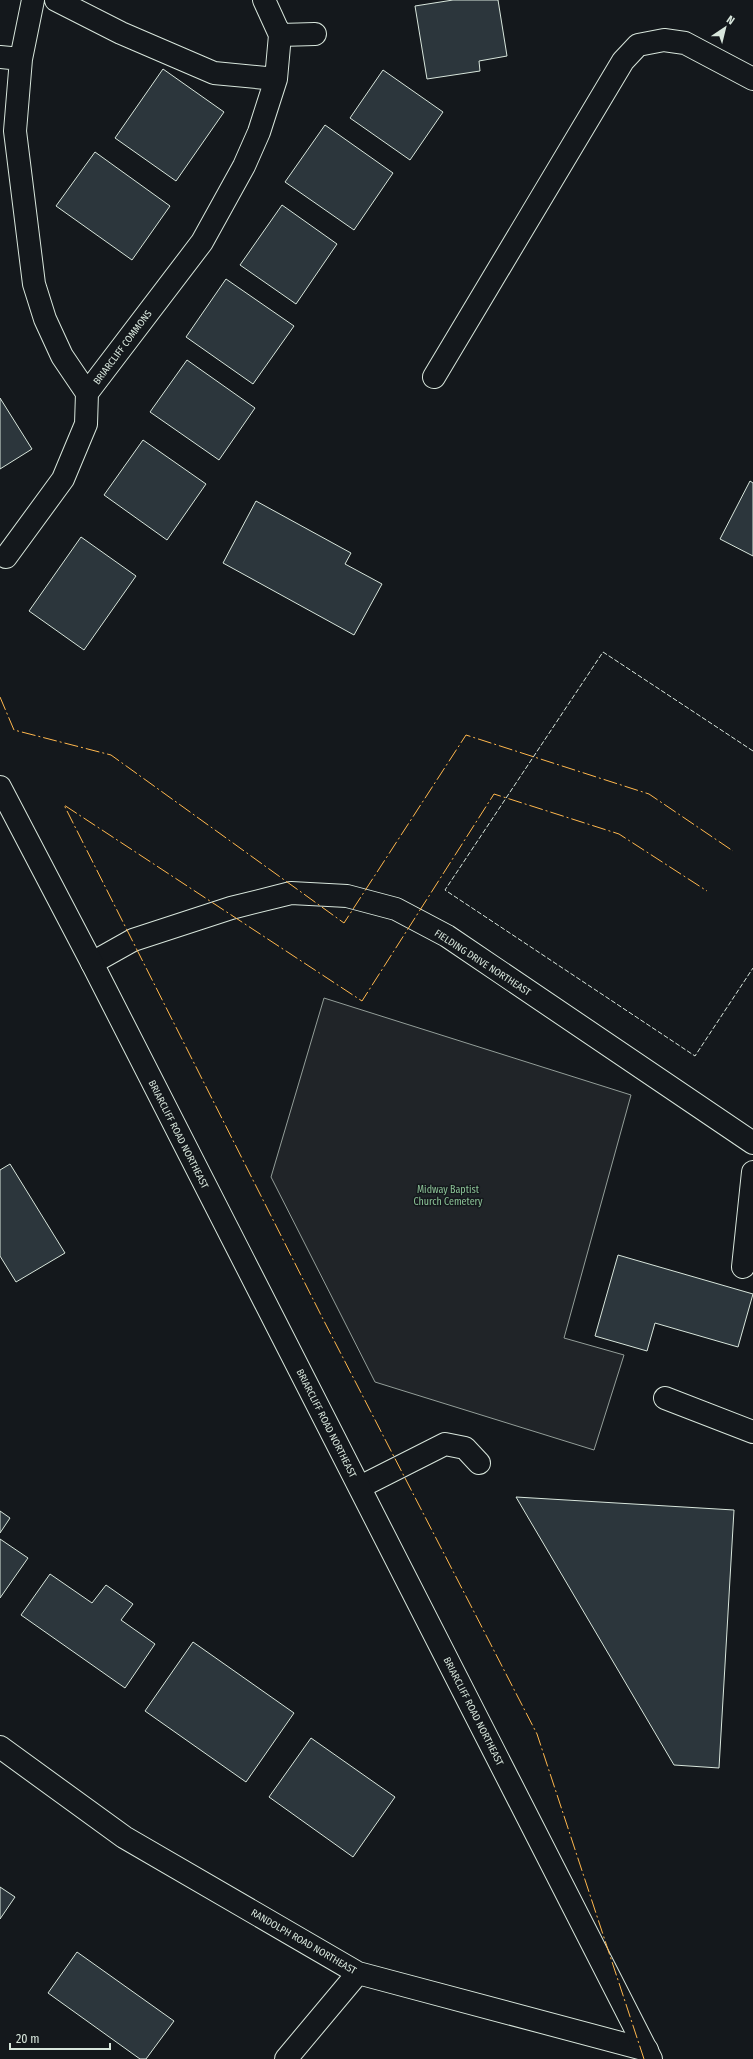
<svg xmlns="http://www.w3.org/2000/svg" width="753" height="2059" font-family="'Fira Sans Condensed',sans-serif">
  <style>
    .green { fill: #202428; stroke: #939e99 }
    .building { fill: #2c363c; stroke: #d8e6dc }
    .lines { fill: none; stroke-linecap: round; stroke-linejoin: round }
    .minor-casing { stroke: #d8e6dc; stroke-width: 24 }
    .major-casing { stroke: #d8e6dc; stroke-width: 24 }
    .minor { stroke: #14181c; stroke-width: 22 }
    .major { stroke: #14181c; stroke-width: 22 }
    .fence { stroke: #d8e6dc; stroke-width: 1; stroke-dasharray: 5 2; stroke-linecap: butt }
    .power { stroke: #ffb74d; stroke-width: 1; stroke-dasharray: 14 3 2 3; stroke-linecap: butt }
    .labels { text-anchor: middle; stroke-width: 3; stroke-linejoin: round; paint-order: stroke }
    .street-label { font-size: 10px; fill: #d8e6dc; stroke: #14181c }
    .park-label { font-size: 10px; fill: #8ac095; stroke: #14181c }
  </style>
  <rect width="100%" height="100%" fill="#14181c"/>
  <!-- green -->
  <path class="green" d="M 324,998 L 631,1095 L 564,1338 L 624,1355 L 594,1450 L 375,1382 L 271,1177 Z"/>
  <!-- building -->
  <path class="building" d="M 453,0 L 498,0 L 507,56 L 479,61 L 480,71 L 427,79 L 415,6 Z
    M 163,69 L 224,112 L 176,181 L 115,138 Z
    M 383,70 L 443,112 L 410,160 L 350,118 Z
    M 325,125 L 393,173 L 354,230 L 285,182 Z
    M 95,152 L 170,206 L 132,260 L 56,206 Z
    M 282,205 L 337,244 L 296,304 L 240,265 Z
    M 226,279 L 294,326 L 253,384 L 186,337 Z
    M 187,360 L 255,408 L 219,460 L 150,412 Z
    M 0,398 L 32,449 L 0,469 Z
    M 143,440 L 206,484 L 167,540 L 104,495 Z
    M 750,481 L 753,483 L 753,556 L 720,539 Z
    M 256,501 L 351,553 L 345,564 L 382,584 L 354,635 L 223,563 Z
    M 81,537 L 136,576 L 84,650 L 29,611 Z
    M 10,1164 L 65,1253 L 16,1282 L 0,1256 L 0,1170 Z
    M 618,1255 L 753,1294 L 738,1347 L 655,1323 L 647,1351 L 595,1336 Z
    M 516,1497 L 734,1510 L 719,1768 L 674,1765 Z
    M 0,1511 L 10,1518 L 0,1533 Z
    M 0,1539 L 28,1558 L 0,1598 Z
    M 50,1574 L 92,1603 L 106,1585 L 133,1604 L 121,1620 L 155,1644 L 125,1688 L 21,1615 Z
    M 193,1642 L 294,1713 L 246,1782 L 145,1711 Z
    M 311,1738 L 395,1797 L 353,1857 L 269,1797 Z
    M 0,1887 L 15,1897 L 0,1919 Z
    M 77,1952 L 174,2021 L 146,2059 L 140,2059 L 48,1993 Z"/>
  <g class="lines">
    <!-- minor casing -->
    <g class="minor-casing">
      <path id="minor" d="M 33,0 L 21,59 L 15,131 L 34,284 L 45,319 L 62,356 L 87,393 L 202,242 L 244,166 L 259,132 L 276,79 L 280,35 L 264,0
        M 56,0 L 121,33 L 214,73 L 276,79
        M 280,35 L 315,34
        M 0,57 L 21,59
        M 434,377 L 623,61 L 638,45 L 664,40 L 685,43 L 753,79
        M 6,557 L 63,479 L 86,424 L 87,393
        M 92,963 L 133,940 L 231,908 L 291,893 L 347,896 L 396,909 L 447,936 L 753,1143
        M 743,1267 L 753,1172
        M 665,1398 L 753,1432
        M 360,1487 L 445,1444 L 465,1448 L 479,1463
        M 0,1747 L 124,1837 L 358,1973 L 647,2050
        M 286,2059 L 358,1973"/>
    </g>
    <!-- major casing -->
    <g class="major-casing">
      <path id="major" d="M 0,787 L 92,963 L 651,2059"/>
    </g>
    <!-- minor -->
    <use href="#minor" class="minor"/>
    <!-- major -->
    <use href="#major" class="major"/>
    <!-- fence -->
    <path class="fence" d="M 753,751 L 603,652 L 445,890 L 695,1056 L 753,968"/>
    <!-- power -->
    <path class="power" d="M 0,697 L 14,730 L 111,755 L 344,923 L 466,735 L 649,794 L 733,851
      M 644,2059 L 537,1734 L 323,1319 L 64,805 L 362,1001 L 494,794 L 619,834 L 707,891"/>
  </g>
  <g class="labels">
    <!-- street labels -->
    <g class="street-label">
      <text transform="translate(122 347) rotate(-53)" y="4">BRIARCLIFF COMMONS</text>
      <text transform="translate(483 962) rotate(33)" y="4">FIELDING DRIVE NORTHEAST</text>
      <text transform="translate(179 1134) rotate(63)" y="4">BRIARCLIFF ROAD NORTHEAST</text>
      <text transform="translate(327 1423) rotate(63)" y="4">BRIARCLIFF ROAD NORTHEAST</text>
      <text transform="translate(474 1711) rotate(63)" y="4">BRIARCLIFF ROAD NORTHEAST</text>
      <text transform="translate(304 1941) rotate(30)" y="4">RANDOLPH ROAD NORTHEAST</text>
    </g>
    <!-- park labels -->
    <g class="park-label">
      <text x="448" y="1193">Midway Baptist<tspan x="448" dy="12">Church Cemetery</tspan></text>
    </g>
  </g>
  <!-- north arrow -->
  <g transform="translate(725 28) rotate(35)" stroke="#14181c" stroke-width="3" paint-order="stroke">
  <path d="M0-3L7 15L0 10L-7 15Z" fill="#d8e6dc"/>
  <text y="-6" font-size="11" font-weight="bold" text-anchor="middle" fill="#d8e6dc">N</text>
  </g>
  <!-- scale -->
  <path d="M10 2043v6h100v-6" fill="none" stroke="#d8e6dc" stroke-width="2"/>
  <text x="16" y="2043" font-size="12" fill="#d8e6dc" stroke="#14181c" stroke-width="3" paint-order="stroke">20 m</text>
</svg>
